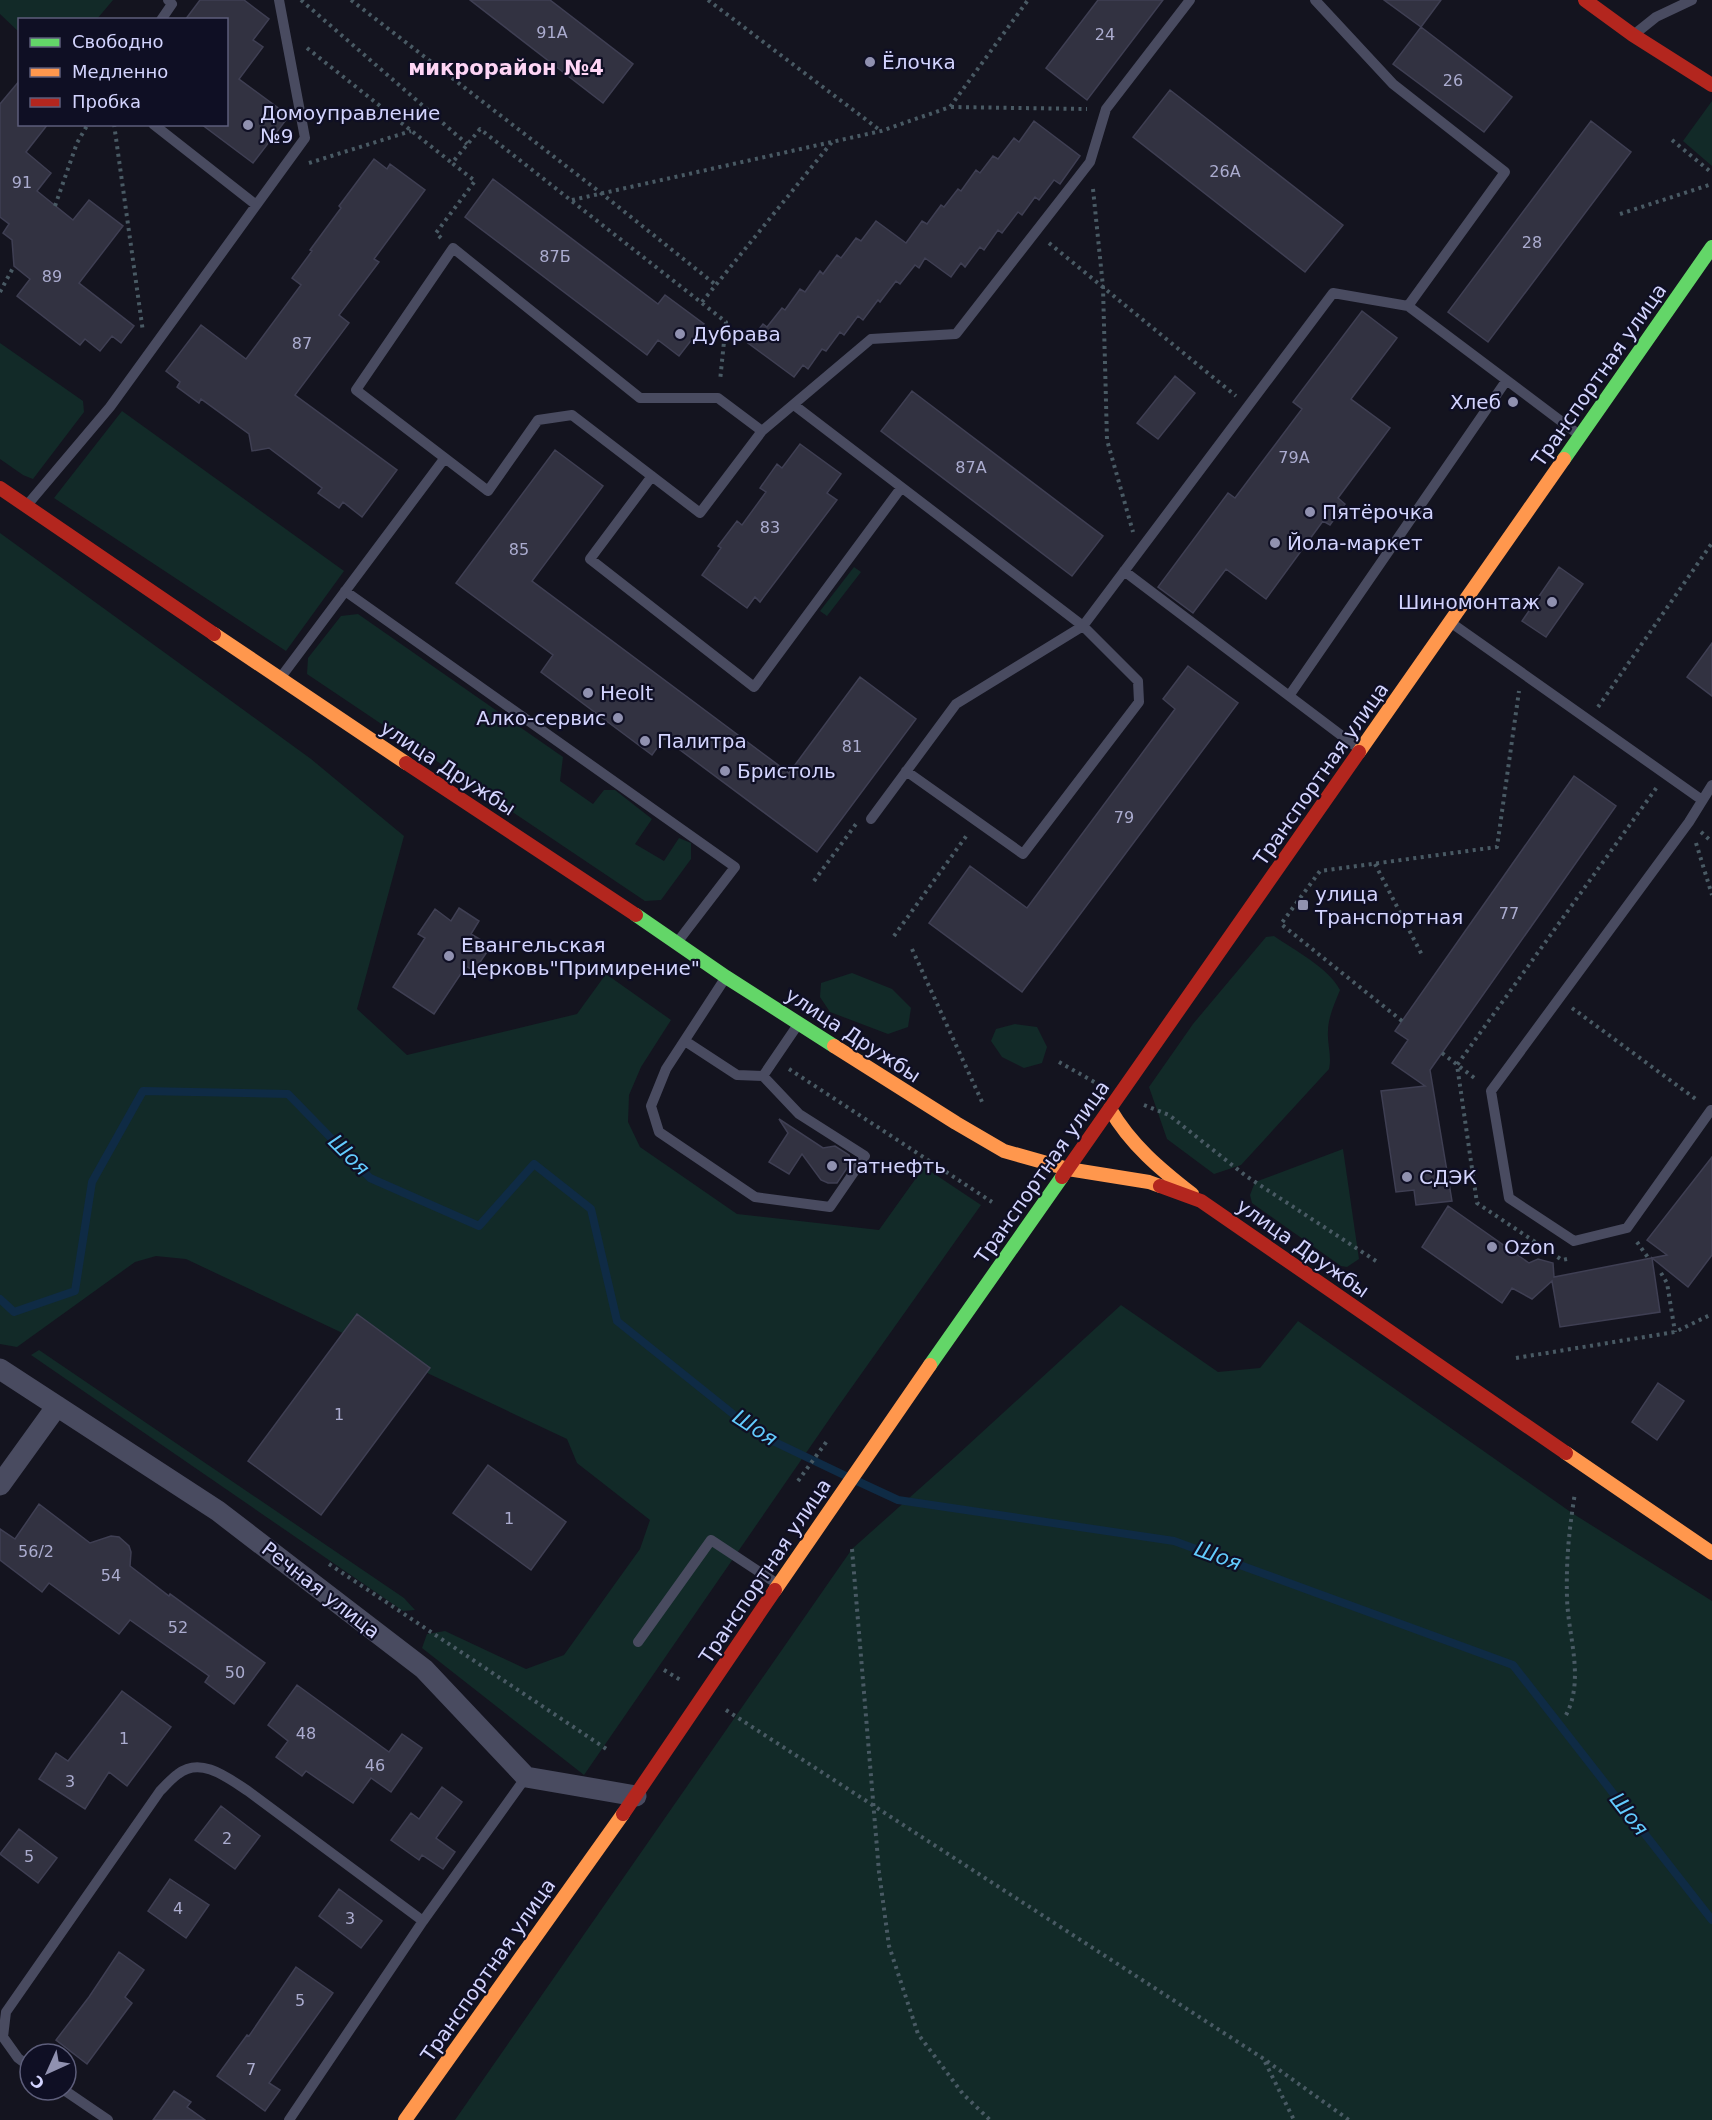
<svg xmlns="http://www.w3.org/2000/svg" width="1712" height="2120" font-family="'DejaVu Sans',sans-serif">
  <style>
    .green { fill: #122a28 }
    .lines { fill: none; stroke-linecap: round; stroke-linejoin: round }
    .stream { stroke: #0f2b45; stroke-width: 8 }
    .building { fill: #323241; stroke: #3f3f53; stroke-width: 1.5 }
    .path { stroke: #495a64; stroke-width: 4; stroke-dasharray: 3 4.5; stroke-linecap: butt }
    .lane { stroke: #494b60; stroke-width: 10 }
    .street { stroke: #494b60; stroke-width: 21 }
    .fast { stroke: #63d668; stroke-width: 14 }
    .slow { stroke: #ff974d; stroke-width: 14 }
    .jam { stroke: #b3261e; stroke-width: 14 }
    .poi-dot { fill: #9091b0; stroke: #0f0f24; stroke-width: 2 }
    .labels { text-anchor: middle; stroke-width: 4.5; stroke-linejoin: round; paint-order: stroke }
    .number-label { font-size: 16px; fill: #abaccf }
    .poi-label { font-size: 20px; fill: #d3d4fe; stroke: #0f0f24; text-anchor: start }
    .street-label { font-size: 20px; fill: #d3d4fe; stroke: #0f0f24 }
    .neighbourhood-label { font-size: 21px; font-weight: bold; fill: #fed5f5; stroke: #0f0f24 }
    .water-label { font-size: 21px; font-style: italic; fill: #62cbfd; stroke: #0f0f24 }
  </style>
  <rect width="100%" height="100%" fill="#14141f"/>
  <!-- green -->
  <path class="green" d="M 0,0 L 113,0 L 97,19 L 20,20 L 19,32 L 0,14 Z
    M 1712,101 L 1712,166 L 1683,141 Z
    M 0,343 L 83,401 L 84,412 L 33,479 L 23,475 L 0,459 Z
    M 122,411 L 344,571 L 286,651 L 54,498 Z
    M 0,533 L 311,759 L 404,836 L 357,1009 L 407,1055 L 577,1014 L 606,974 L 671,1020 L 641,1067 L 629,1095 L 628,1122 L 640,1147 L 737,1214 L 879,1230 L 924,1167 L 981,1205 L 837,1408 L 584,1775 L 422,1648 L 427,1634 L 445,1631 L 526,1669 L 564,1655 L 640,1549 L 650,1520 L 577,1463 L 567,1439 L 186,1259 L 156,1256 L 135,1262 L 17,1347 L 0,1344 Z
    M 854,567 L 861,572 L 827,616 L 820,611 Z
    M 358,614 L 563,757 L 560,781 L 593,804 L 604,790 L 615,790 L 652,819 L 635,844 L 664,861 L 679,838 L 691,843 L 691,859 L 661,900 L 645,901 L 307,674 L 308,658 L 341,616 Z
    M 1274,936 C 1294,950 1329,968 1340,990 C 1335,1003 1328,1017 1328,1031 C 1327,1044 1332,1056 1329,1069 L 1241,1165 L 1214,1174 L 1167,1139 L 1149,1087 L 1193,1024 L 1266,937 Z
    M 852,973 L 892,989 L 911,1008 L 908,1027 L 888,1034 L 830,1012 L 820,997 L 821,983 Z
    M 1015,1024 L 1037,1027 L 1047,1047 L 1042,1063 L 1024,1068 L 1002,1057 L 991,1041 L 996,1029 Z
    M 1343,1149 L 1359,1259 L 1347,1267 L 1341,1266 L 1252,1203 L 1250,1195 L 1255,1182 Z
    M 1121,1305 L 1218,1372 L 1260,1368 L 1298,1321 L 1572,1513 L 1712,1601 L 1712,2120 L 455,2120 L 852,1549 L 955,1457 Z
    M 39,1350 L 404,1598 L 415,1610 L 403,1611 L 31,1355 Z"/>
  <g class="lines">
    <!-- stream -->
    <path class="stream" d="M 0,1299 L 14,1312 L 75,1291 L 92,1182 L 143,1091 L 288,1094 L 370,1178 L 479,1226 L 534,1164 L 591,1209 L 617,1321 L 758,1434 L 846,1476
      M 857,1481 L 898,1500 L 1174,1541 L 1513,1665 L 1712,1920"/>
  </g>
  <!-- building -->
  <path class="building" d="M 200,0 L 244,0 L 269,19 L 253,40 L 263,47 L 239,79 L 289,116 L 253,163 L 201,124 L 226,124 L 226,20 L 185,20 Z
    M 470,0 L 550,0 L 633,64 L 603,103 Z
    M 1098,0 L 1163,0 L 1087,100 L 1046,68 Z
    M 1384,0 L 1441,0 L 1421,27 Z
    M 1421,27 L 1512,97 L 1484,132 L 1393,64 Z
    M 20,80 L 20,124 L 48,124 L 26,152 L 51,173 L 37,191 L 73,220 L 89,200 L 123,226 L 79,283 L 134,326 L 121,343 L 112,336 L 100,351 L 85,339 L 80,345 L 17,296 L 30,279 L 14,266 L 12,240 L 3,233 L 9,224 L 0,217 L 0,104 Z
    M 1170,90 L 1343,225 L 1305,272 L 1133,137 Z
    M 1034,121 L 1080,156 L 1060,184 L 1054,180 L 1039,200 L 1035,197 L 1022,215 L 1018,212 L 1002,233 L 998,230 L 984,250 L 980,247 L 965,267 L 961,263 L 951,277 L 925,258 L 919,268 L 915,265 L 900,284 L 896,281 L 880,302 L 878,300 L 863,320 L 858,316 L 844,335 L 840,332 L 826,351 L 822,349 L 808,369 L 803,365 L 794,377 L 748,343 L 763,324 L 767,327 L 782,308 L 785,310 L 800,289 L 805,292 L 820,271 L 823,274 L 837,255 L 841,258 L 856,238 L 861,241 L 876,221 L 906,243 L 922,221 L 927,224 L 941,205 L 944,207 L 958,189 L 961,191 L 976,170 L 980,173 L 993,156 L 998,159 L 1014,138 L 1019,142 Z
    M 1591,121 L 1631,152 L 1488,342 L 1448,312 Z
    M 374,159 L 387,169 L 390,164 L 425,190 L 374,259 L 379,262 L 339,315 L 349,323 L 295,395 L 397,470 L 362,517 L 343,502 L 339,508 L 318,493 L 322,488 L 269,448 L 252,451 L 249,434 L 201,399 L 199,403 L 177,387 L 180,382 L 166,371 L 201,325 L 246,359 L 301,285 L 292,278 L 312,251 L 310,250 L 341,208 L 339,206 Z
    M 493,179 L 658,304 L 665,295 L 704,324 L 679,356 L 658,340 L 647,355 L 465,217 Z
    M 1362,311 L 1397,338 L 1351,399 L 1390,428 L 1338,498 L 1345,504 L 1330,525 L 1323,521 L 1266,599 L 1226,569 L 1193,613 L 1158,587 L 1228,493 L 1235,498 L 1302,409 L 1293,402 Z
    M 1175,376 L 1195,393 L 1158,439 L 1137,423 Z
    M 912,391 L 1103,536 L 1072,576 L 881,431 Z
    M 800,444 L 841,474 L 827,493 L 837,500 L 760,602 L 755,597 L 747,608 L 702,575 L 721,548 L 718,546 L 737,521 L 742,525 L 766,492 L 760,488 L 777,464 L 782,468 Z
    M 555,450 L 603,486 L 532,581 L 789,773 L 860,677 L 916,719 L 817,852 L 664,738 L 652,755 L 541,672 L 553,655 L 456,583 Z
    M 1559,567 L 1583,584 L 1546,637 L 1522,621 Z
    M 1712,643 L 1712,696 L 1687,677 Z
    M 1188,666 L 1238,703 L 1022,992 L 929,923 L 970,866 L 1027,908 L 1175,709 L 1163,699 Z
    M 1574,776 L 1616,806 L 1430,1070 L 1452,1201 L 1416,1205 L 1414,1190 L 1396,1192 L 1381,1091 L 1425,1086 L 1392,1063 L 1408,1040 L 1395,1031 Z
    M 459,908 L 479,921 L 471,934 L 491,946 L 474,971 L 466,966 L 434,1014 L 393,987 L 425,938 L 418,934 L 435,909 L 451,921 Z
    M 779,1119 L 823,1148 L 835,1146 L 849,1155 L 851,1162 L 837,1183 L 828,1183 L 821,1180 L 802,1154 L 789,1174 L 769,1162 L 788,1133 Z
    M 1712,1157 L 1712,1255 L 1688,1287 L 1652,1258 L 1660,1312 L 1560,1327 L 1552,1281 L 1532,1299 L 1512,1288 L 1502,1303 L 1422,1247 L 1448,1206 L 1529,1263 L 1538,1259 L 1553,1263 L 1554,1277 L 1667,1255 L 1647,1240 Z
    M 357,1314 L 430,1368 L 321,1515 L 248,1461 Z
    M 1658,1383 L 1684,1401 L 1657,1440 L 1632,1422 Z
    M 488,1465 L 566,1522 L 531,1570 L 453,1513 Z
    M 39,1504 L 90,1543 L 111,1536 L 119,1537 L 129,1546 L 131,1552 L 130,1566 L 169,1596 L 170,1594 L 265,1663 L 234,1704 L 205,1682 L 209,1676 L 130,1620 L 119,1634 L 49,1583 L 42,1592 L 0,1560 L 0,1529 L 15,1539 Z
    M 297,1685 L 389,1752 L 402,1734 L 422,1748 L 391,1792 L 371,1778 L 353,1803 L 306,1771 L 302,1776 L 276,1757 L 288,1741 L 268,1725 Z
    M 122,1691 L 171,1727 L 127,1786 L 109,1772 L 85,1809 L 39,1779 L 56,1753 L 68,1761 Z
    M 442,1787 L 462,1802 L 436,1838 L 455,1852 L 443,1869 L 422,1855 L 419,1860 L 391,1840 L 411,1813 L 419,1819 Z
    M 221,1806 L 260,1836 L 235,1869 L 195,1840 Z
    M 19,1829 L 57,1858 L 38,1883 L 0,1854 Z
    M 170,1879 L 209,1905 L 186,1938 L 148,1911 Z
    M 339,1889 L 382,1921 L 361,1948 L 319,1916 Z
    M 119,1952 L 144,1970 L 125,1997 L 132,2003 L 87,2064 L 56,2040 L 89,1997 Z
    M 296,1967 L 333,1993 L 269,2083 L 280,2090 L 265,2111 L 217,2076 L 247,2035 L 249,2036 Z
    M 174,2091 L 191,2102 L 187,2107 L 205,2120 L 153,2120 Z"/>
  <g class="lines">
    <!-- path -->
    <path class="path" d="M 301,0 L 467,144
      M 351,0 L 601,193 L 716,285
      M 708,0 L 881,131
      M 307,48 L 452,163
      M 951,107 L 1087,109
      M 114,124 L 143,332
      M 1672,140 L 1712,173
      M 309,163 L 411,131
      M 1093,189 L 1103,287 L 1107,440 L 1133,532
      M 572,200 L 881,131 L 950,107 L 1028,0
      M 55,206 L 77,143 L 88,124
      M 1620,214 L 1712,184
      M 441,238 L 436,233 L 475,181 L 452,163 L 480,129 L 726,322 L 720,381
      M 1049,243 L 1236,396
      M 0,292 L 14,266
      M 702,302 L 832,142
      M 1598,707 L 1712,543
      M 1701,832 L 1712,842
      M 1696,843 L 1712,895
      M 1375,864 L 1422,955
      M 814,881 L 856,824
      M 894,936 L 967,835
      M 912,949 L 983,1104
      M 1572,1008 L 1697,1100
      M 1402,1021 L 1281,924 L 1320,871 L 1497,847 L 1519,691
      M 1442,1053 L 1477,1080
      M 1059,1062 L 1096,1083
      M 789,1069 L 992,1202
      M 1144,1105 L 1169,1115 L 1246,1176 L 1376,1261
      M 1637,1242 L 1649,1259
      M 1567,1259 L 1562,1260 L 1477,1203 L 1457,1065 L 1657,787
      M 1661,1273 L 1667,1283 L 1675,1332
      M 1516,1358 L 1675,1332 L 1712,1314
      M 798,1481 L 827,1441
      M 852,1549 L 879,1872 L 889,1946 L 918,2034 L 963,2094 L 990,2120
      M 329,1564 L 608,1750
      M 664,1670 L 682,1681
      M 726,1710 L 1264,2059 L 1349,2120
      M 1566,1715 C 1585,1679 1568,1636 1567,1598 C 1566,1560 1569,1530 1575,1493
      M 1265,2062 L 1294,2120"/>
    <!-- lane -->
    <path class="lane" d="M 1315,0 L 1393,84 L 1505,172 L 1408,306
      M 161,20 L 172,4 L 168,0
      M 1636,33 L 1656,17 L 1692,0
      M 153,124 L 255,204
      M 453,248 L 640,398 L 718,398 L 762,431 L 700,513 L 572,415 L 538,420 L 488,491 L 356,390 Z
      M 794,405 L 1083,626 L 1138,681 L 1139,702 L 1023,854 L 906,771
      M 762,431 L 871,339 L 956,334 L 1090,162 L 1106,109 L 1190,0
      M 652,476 L 590,559 L 754,687 L 901,488
      M 28,504 L 110,407 L 305,138 L 279,0
      M 1124,571 L 1358,748
      M 345,591 L 735,867 L 679,940
      M 1450,622 L 1702,800
      M 281,677 L 444,459
      M 1289,696 L 1506,381
      M 871,819 L 956,704 L 1083,626 L 1333,293 L 1408,306 L 1578,434
      M 724,980 L 666,1069 L 651,1106 L 659,1132 L 755,1197 L 830,1207 L 865,1156 L 799,1114 L 763,1076 L 797,1026
      M 685,1041 L 737,1075 L 763,1076
      M 1711,1110 L 1627,1228 L 1574,1241 L 1509,1198 L 1491,1091 L 1689,822 L 1712,785
      M 638,1642 L 711,1540 L 776,1583
      M 30,2067 L 18,2058 L 3,2037 L 6,2012 L 160,1791 C 166,1785 171,1779 178,1774 C 201,1756 228,1778 248,1791 L 423,1921
      M 64,2090 L 108,2120
      M 289,2120 L 423,1921 L 526,1777"/>
    <!-- street -->
    <path class="street" d="M 0,1369 L 218,1511 L 424,1669 L 526,1777 L 636,1796
      M 0,1485 L 57,1406"/>
    <!-- fast -->
    <path class="fast" d="M 1564,459 L 1712,247
      M 636,915 L 726,977 L 834,1046
      M 930,1365 L 1062,1177"/>
    <!-- slow -->
    <path class="slow" d="M 214,634 L 406,763
      M 1359,752 L 1564,459
      M 834,1046 L 956,1123 L 1004,1151 L 1068,1169 L 1149,1182 L 1160,1186
      M 1110,1109 C 1131,1145 1160,1169 1192,1194
      M 1566,1453 L 1712,1553
      M 775,1590 L 930,1365
      M 405,2120 L 623,1814"/>
    <!-- jam -->
    <path class="jam" d="M 1585,0 L 1633,35 L 1712,85
      M 0,488 L 214,634
      M 406,763 L 636,915
      M 1062,1177 L 1359,752
      M 1160,1186 L 1201,1201 L 1566,1453
      M 623,1814 L 775,1590"/>
  </g>
  <!-- markers -->
  <g class="poi-dot">
    <circle cx="870" cy="62" r="6"/>
    <circle cx="248" cy="125" r="6"/>
    <circle cx="680" cy="334" r="6"/>
    <circle cx="1513" cy="402" r="6"/>
    <circle cx="1310" cy="512" r="6"/>
    <circle cx="1275" cy="543" r="6"/>
    <circle cx="1552" cy="602" r="6"/>
    <circle cx="588" cy="693" r="6"/>
    <circle cx="618" cy="718" r="6"/>
    <circle cx="645" cy="741" r="6"/>
    <circle cx="725" cy="771" r="6"/>
    <rect x="1297" y="899" width="12" height="12" rx="3"/>
    <circle cx="449" cy="956" r="6"/>
    <circle cx="832" cy="1166" r="6"/>
    <circle cx="1407" cy="1177" r="6"/>
    <circle cx="1492" cy="1247" r="6"/>
  </g>
  <g class="labels">
    <!-- number labels -->
    <g class="number-label">
      <text x="552" y="38">91А</text>
      <text x="1105" y="40">24</text>
      <text x="1453" y="86">26</text>
      <text x="1225" y="177">26А</text>
      <text x="22" y="188">91</text>
      <text x="1532" y="248">28</text>
      <text x="555" y="262">87Б</text>
      <text x="52" y="282">89</text>
      <text x="302" y="349">87</text>
      <text x="1294" y="463">79А</text>
      <text x="971" y="473">87А</text>
      <text x="770" y="533">83</text>
      <text x="519" y="555">85</text>
      <text x="852" y="752">81</text>
      <text x="1124" y="823">79</text>
      <text x="1509" y="919">77</text>
      <text x="339" y="1420">1</text>
      <text x="509" y="1524">1</text>
      <text x="36" y="1557">56/2</text>
      <text x="111" y="1581">54</text>
      <text x="178" y="1633">52</text>
      <text x="235" y="1678">50</text>
      <text x="306" y="1739">48</text>
      <text x="124" y="1744">1</text>
      <text x="375" y="1771">46</text>
      <text x="70" y="1787">3</text>
      <text x="227" y="1844">2</text>
      <text x="29" y="1862">5</text>
      <text x="178" y="1914">4</text>
      <text x="350" y="1924">3</text>
      <text x="300" y="2006">5</text>
      <text x="251" y="2075">7</text>
    </g>
    <!-- poi labels -->
    <g class="poi-label">
      <text x="882" y="69">Ёлочка</text>
      <text x="260" y="120">Домоуправление<tspan x="260" dy="23">№9</tspan></text>
      <text x="692" y="341">Дубрава</text>
      <text x="1501" y="409" text-anchor="end">Хлеб</text>
      <text x="1322" y="519">Пятёрочка</text>
      <text x="1287" y="550">Йола-маркет</text>
      <text x="1540" y="609" text-anchor="end">Шиномонтаж</text>
      <text x="600" y="700">Heolt</text>
      <text x="606" y="725" text-anchor="end">Алко-сервис</text>
      <text x="657" y="748">Палитра</text>
      <text x="737" y="778">Бристоль</text>
      <text x="1315" y="901">улица<tspan x="1315" dy="23">Транспортная</tspan></text>
      <text x="461" y="952">Евангельская<tspan x="461" dy="23">Церковь"Примирение"</tspan></text>
      <text x="844" y="1173">Татнефть</text>
      <text x="1419" y="1184">СДЭК</text>
      <text x="1504" y="1254">Ozon</text>
    </g>
    <!-- street labels -->
    <g class="street-label">
      <text transform="translate(1599 375) rotate(-55)" y="7">Транспортная улица</text>
      <text transform="translate(448 768) rotate(33)" y="7">улица Дружбы</text>
      <text transform="translate(1321 774) rotate(-55)" y="7">Транспортная улица</text>
      <text transform="translate(853 1035) rotate(33)" y="7">улица Дружбы</text>
      <text transform="translate(1042 1172) rotate(-55)" y="7">Транспортная улица</text>
      <text transform="translate(1303 1248) rotate(35)" y="7">улица Дружбы</text>
      <text transform="translate(765 1571) rotate(-56)" y="7">Транспортная улица</text>
      <text transform="translate(321 1590) rotate(38)" y="7">Речная улица</text>
      <text transform="translate(488 1970) rotate(-55)" y="7">Транспортная улица</text>
    </g>
    <!-- neighbourhood labels -->
    <g class="neighbourhood-label">
      <text x="506" y="75">микрорайон №4</text>
    </g>
    <!-- water labels -->
    <g class="water-label">
      <text transform="translate(349 1155) rotate(45)" y="7">Шоя</text>
      <text transform="translate(755 1428) rotate(33)" y="7">Шоя</text>
      <text transform="translate(1218 1556) rotate(20)" y="7">Шоя</text>
      <text transform="translate(1629 1814) rotate(52)" y="7">Шоя</text>
    </g>
  </g>
  <!-- legend -->
  <rect x="18" y="18" width="210" height="108" fill="#0f0f24" stroke="#5d5e7b" stroke-width="1.5"/>
  <rect x="30" y="38" width="30" height="9" fill="#63d668" stroke="#5d5e7b" stroke-width="1.5"/>
  <text x="72" y="48" font-size="18" fill="#d3d4fe">Свободно</text>
  <rect x="30" y="68" width="30" height="9" fill="#ff974d" stroke="#5d5e7b" stroke-width="1.5"/>
  <text x="72" y="78" font-size="18" fill="#d3d4fe">Медленно</text>
  <rect x="30" y="98" width="30" height="9" fill="#b3261e" stroke="#5d5e7b" stroke-width="1.5"/>
  <text x="72" y="108" font-size="18" fill="#d3d4fe">Пробка</text>
  <!-- north arrow -->
  <g transform="translate(48 2072) rotate(225)"><circle r="28" fill="#0f0f24" stroke="#5d5e7b" stroke-width="1.5"/>
  <path d="M0-4.5L10 22L0 15L-10 22Z" fill="#9091b0"/>
  <text y="-9" font-size="16" font-weight="bold" text-anchor="middle" fill="#d3d4fe">С</text>
  </g>
</svg>
